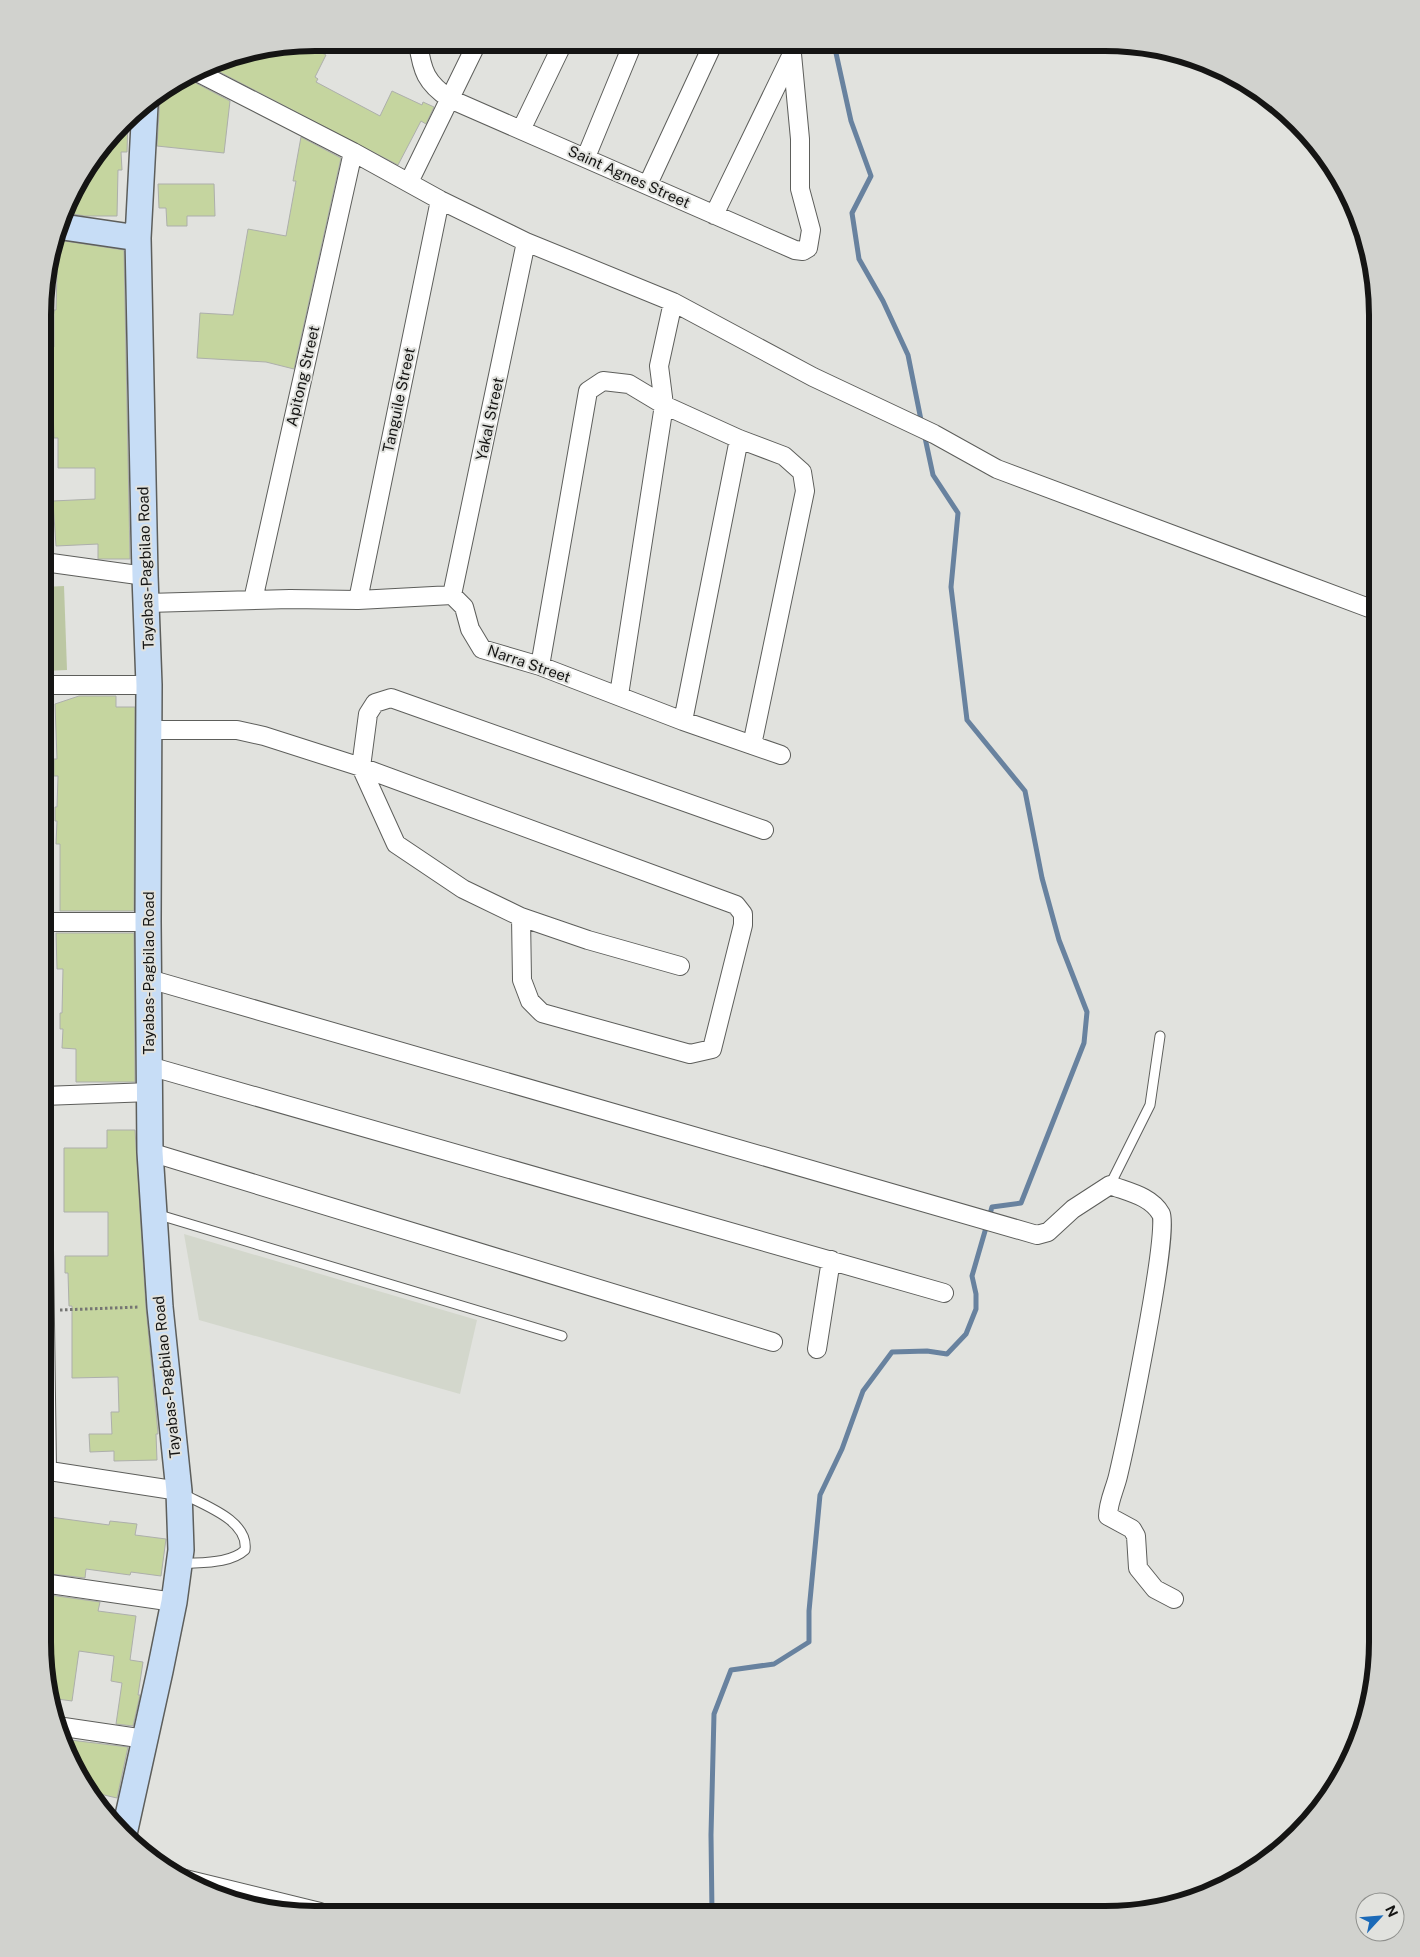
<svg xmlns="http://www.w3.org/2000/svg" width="1420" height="1957" font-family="'Public Sans',sans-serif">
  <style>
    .built { fill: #d3d7cc }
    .green { fill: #bcc7a3 }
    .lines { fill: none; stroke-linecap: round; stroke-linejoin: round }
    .stream { stroke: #68829f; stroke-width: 5 }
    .building { fill: #c5d59f; stroke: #adafab }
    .service-casing { stroke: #5d5e5b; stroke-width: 11 }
    .minor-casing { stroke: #5d5e5b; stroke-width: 20 }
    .secondary-casing { stroke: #5d5e5b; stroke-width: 28 }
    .path { stroke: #757573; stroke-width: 3; stroke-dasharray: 2.5 2.5; stroke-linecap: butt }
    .service { stroke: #fff; stroke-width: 9 }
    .minor { stroke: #fff; stroke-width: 18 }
    .secondary { stroke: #c7ddf6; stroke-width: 25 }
    .labels { text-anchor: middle; stroke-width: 4; stroke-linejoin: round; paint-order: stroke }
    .street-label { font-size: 15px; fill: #151514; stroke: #e1e2de }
    .rim { fill: none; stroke: #151514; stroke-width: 6 }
  </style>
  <rect width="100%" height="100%" fill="#e1e2de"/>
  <!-- built -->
  <path class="built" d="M 184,1234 L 477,1320 L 460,1394 L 199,1320 Z"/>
  <!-- green -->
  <path class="green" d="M 64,586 L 67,670 L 44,671 L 44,587 Z"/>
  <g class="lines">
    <!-- stream -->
    <path class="stream" d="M 834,44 L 851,121 L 871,176 L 852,213 L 859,259 L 883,301 L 908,355 L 922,425
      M 712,1913 L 711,1835 L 714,1714 L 731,1670 L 774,1664 L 809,1642 L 809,1611 L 820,1495 L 842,1449 L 863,1391 L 892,1352 L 927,1351 L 947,1354 L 966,1334 L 976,1309 L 976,1294 L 972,1276 L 992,1207 L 1021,1203 L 1084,1043 L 1087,1012 L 1059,940 L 1042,878 L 1025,791 L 967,720 L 951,587 L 958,513 L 933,475 L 924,433"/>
  </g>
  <!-- building -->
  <path class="building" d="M 305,44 L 326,55 L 315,77 L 318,79 L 316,82 L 380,116 L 392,91 L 422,105 L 423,102 L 434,107 L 426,124 L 421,121 L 398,165 L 210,67 L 227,57 Z
    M 190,78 L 194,82 L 230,101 L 224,153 L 157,146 L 160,96 Z
    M 128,119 L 127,152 L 121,152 L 122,170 L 118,170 L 117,216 L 85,216 L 67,213 L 79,179 Z
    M 301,137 L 341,158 L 294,369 L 266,362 L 197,358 L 200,313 L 233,315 L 248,229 L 286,236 L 296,181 L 293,181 Z
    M 158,184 L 214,184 L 215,216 L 187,216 L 187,226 L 167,226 L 166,208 L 159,208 Z
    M 58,240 L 124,250 L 130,559 L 98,559 L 98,544 L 56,546 L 53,501 L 95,499 L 95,468 L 58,468 L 58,438 L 54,438 L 52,379 L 52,347 L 54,347 L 54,310 L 56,310 L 57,271 L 48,269 Z
    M 79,696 L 116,696 L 116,707 L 135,707 L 134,911 L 60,911 L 60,844 L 56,844 L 57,821 L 55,821 L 55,807 L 57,807 L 58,776 L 54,776 L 54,759 L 57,759 L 55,704 Z
    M 56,933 L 134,933 L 135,1082 L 76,1082 L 76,1049 L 62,1048 L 63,1029 L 60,1029 L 60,1013 L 62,1013 L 63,969 L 57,969 Z
    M 107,1130 L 135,1130 L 146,1308 L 157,1422 L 158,1434 L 156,1434 L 157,1460 L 114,1461 L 114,1451 L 90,1452 L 89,1434 L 112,1434 L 111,1412 L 119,1412 L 118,1377 L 72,1378 L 72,1306 L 69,1306 L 68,1273 L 65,1273 L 65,1256 L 108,1256 L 108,1212 L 64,1212 L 64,1148 L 107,1148 Z
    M 43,1516 L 109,1525 L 110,1521 L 137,1524 L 135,1535 L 166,1539 L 161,1576 L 131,1572 L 130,1575 L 86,1569 L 85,1578 L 43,1573 Z
    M 43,1594 L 100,1602 L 98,1611 L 136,1616 L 130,1660 L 143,1662 L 138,1695 L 140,1695 L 133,1726 L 116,1724 L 122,1683 L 111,1681 L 114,1656 L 79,1651 L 72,1701 L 50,1698 L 42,1643 Z
    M 62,1739 L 128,1747 L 117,1798 L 91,1792 L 71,1763 Z"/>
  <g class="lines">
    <!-- service casing -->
    <g class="service-casing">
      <path id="service" d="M 1110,1185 L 1150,1105 L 1160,1036
        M 156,1214 L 562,1336
        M 181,1564 C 201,1562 230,1564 245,1550 C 249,1520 203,1505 181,1493"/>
    </g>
    <!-- minor casing -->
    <g class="minor-casing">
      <path id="minor" d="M 418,43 C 422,71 426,83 450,99 L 795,250 L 803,251 L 808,248 L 811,230 L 800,189 L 800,139 L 792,54 L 789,44
        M 199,73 L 353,152 L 440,200 L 526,242 L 673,302 L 813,377 L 934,434 L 997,469 L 1377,611
        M 521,130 L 563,43
        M 586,157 L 633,43
        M 409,182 L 477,43
        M 648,184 L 713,44
        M 714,215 L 792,54
        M 44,562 L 145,576
        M 452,595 L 526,242
        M 253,600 L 353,152
        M 358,600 L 440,200
        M 147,603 L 290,599 L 358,600 L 452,595 L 464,607 L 470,629 L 482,649 L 540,666 L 683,721 L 781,755
        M 540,666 L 588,391 L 603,381 L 629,384 L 664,405 L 739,439 L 784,456 L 802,472 L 805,491 L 752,745
        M 44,685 L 149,685
        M 619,695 L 664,405 L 659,366 L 673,302
        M 683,721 L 739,439
        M 149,730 L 237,730 L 264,736 L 361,767 L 736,905 L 743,914 L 743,925 L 712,1049 L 690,1054 L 542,1013 L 530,1001 L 522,980 L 521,917
        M 44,922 L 148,922
        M 680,966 L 588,940 L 521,917 L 463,889 L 396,844 L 361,767 L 368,714 L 375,703 L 391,698 L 764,830
        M 149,979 L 1037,1235 L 1048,1232 L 1073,1209 L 1110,1185 C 1128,1192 1151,1196 1161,1214 C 1170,1231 1126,1442 1118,1476 C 1115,1489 1108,1502 1108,1516 L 1132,1529 L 1136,1536 L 1138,1568 L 1155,1589 L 1174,1599
        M 149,1066 L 944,1293
        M 43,1096 L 151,1092
        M 150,1152 L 773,1342
        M 43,1176 L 47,1471
        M 817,1349 L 831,1260
        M 43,1470 L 179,1491
        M 43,1583 L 174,1602
        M 57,1726 L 145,1739
        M 181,1878 L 320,1912"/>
    </g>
    <!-- secondary casing -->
    <g class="secondary-casing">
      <path id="secondary" d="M 63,227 L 138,238
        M 124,1834 L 160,1671 L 174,1602 L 181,1550 L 179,1491 L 160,1307 L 150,1152 L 148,922 L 149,685 L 145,576 L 138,238 L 145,105"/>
    </g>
    <!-- path -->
    <path class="path" d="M 60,1310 L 139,1307"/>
    <!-- service -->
    <use href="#service" class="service"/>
    <!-- minor -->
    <use href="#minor" class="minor"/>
    <!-- secondary -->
    <use href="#secondary" class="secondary"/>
  </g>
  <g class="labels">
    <!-- street labels -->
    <g class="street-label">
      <text transform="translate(629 177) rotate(24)" y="5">Saint Agnes Street</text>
      <text transform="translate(303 376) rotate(-77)" y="5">Apitong Street</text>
      <text transform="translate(399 400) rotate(-78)" y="5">Tanguile Street</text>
      <text transform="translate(490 419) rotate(-78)" y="5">Yakal Street</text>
      <text transform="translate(146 568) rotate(-92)" y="5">Tayabas-Pagbilao Road</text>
      <text transform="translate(529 664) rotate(19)" y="5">Narra Street</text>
      <text transform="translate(149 973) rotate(-90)" y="5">Tayabas-Pagbilao Road</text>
      <text transform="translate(167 1377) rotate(-96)" y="5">Tayabas-Pagbilao Road</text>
    </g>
  </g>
  <!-- crop -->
  <path d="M0 0H1420V1957H0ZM315 51H1105A264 264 0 0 1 1369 315V1642A264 264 0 0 1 1105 1906H315A264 264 0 0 1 51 1642V315A264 264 0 0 1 315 51Z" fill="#d1d2ce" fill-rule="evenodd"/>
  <path class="rim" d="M315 51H1105A264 264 0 0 1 1369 315V1642A264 264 0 0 1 1105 1906H315A264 264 0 0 1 51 1642V315A264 264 0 0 1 315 51Z"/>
  <!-- north arrow -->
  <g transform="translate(1380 1917) rotate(64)"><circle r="24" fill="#e1e2de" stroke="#8f908d"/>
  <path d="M0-4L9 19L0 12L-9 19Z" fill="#1b6ab8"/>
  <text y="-8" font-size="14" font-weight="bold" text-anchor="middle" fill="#151514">N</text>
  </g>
</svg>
